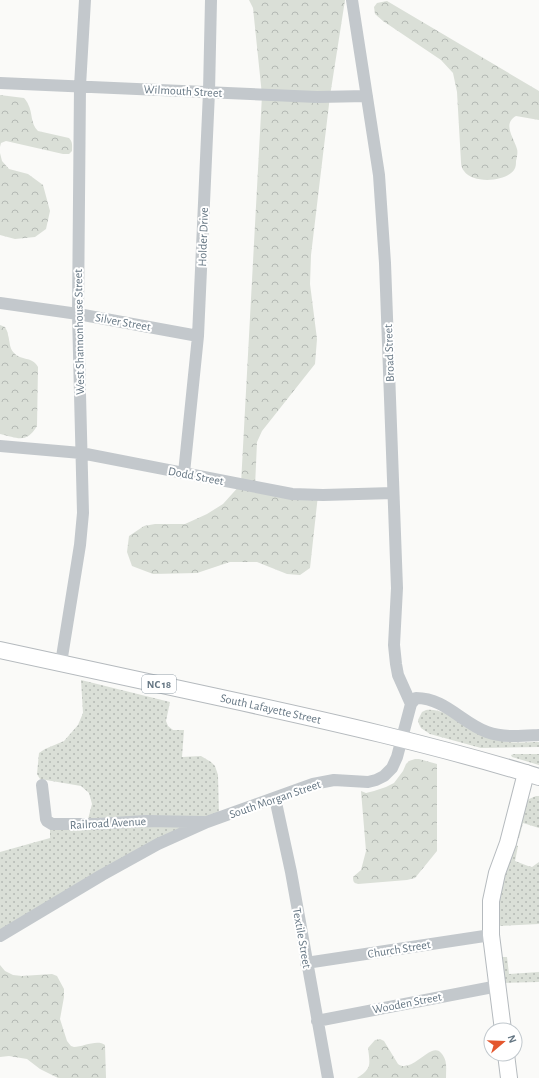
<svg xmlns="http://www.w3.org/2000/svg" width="539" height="1078" font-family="'Alegreya Sans',sans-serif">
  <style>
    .grass { fill: url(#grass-dots) }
    .forest { fill: url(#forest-crowns) }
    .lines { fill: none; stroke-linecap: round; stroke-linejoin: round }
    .major-casing { stroke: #b5babe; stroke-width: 18 }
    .minor { stroke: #c3c8cc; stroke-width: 12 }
    .major { stroke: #fff; stroke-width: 16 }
    .labels { text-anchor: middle; stroke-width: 4; stroke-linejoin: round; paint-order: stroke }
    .shield { fill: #fff; stroke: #939fa8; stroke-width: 1 }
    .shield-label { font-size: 11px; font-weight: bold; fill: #657683 }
    .street-label { font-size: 12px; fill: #657683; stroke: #fff }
  </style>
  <defs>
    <pattern id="grass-dots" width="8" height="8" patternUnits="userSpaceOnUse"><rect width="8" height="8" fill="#dadfd7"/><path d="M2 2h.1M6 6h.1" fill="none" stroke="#b4b9b4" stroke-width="1.8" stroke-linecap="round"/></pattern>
    <pattern id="forest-crowns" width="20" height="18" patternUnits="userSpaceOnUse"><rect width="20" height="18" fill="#dadfd7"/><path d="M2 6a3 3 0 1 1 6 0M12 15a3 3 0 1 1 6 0" fill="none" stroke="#b4b9b4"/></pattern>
  </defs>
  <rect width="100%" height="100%" fill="#fafaf8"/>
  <!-- grass -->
  <path class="grass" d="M 81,680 L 170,702 L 166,721 L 168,726 L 173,730 L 184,730 L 182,757 L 201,756 L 211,762 L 215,766 L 218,775 L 219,818 L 207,822 L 0,936 L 0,852 L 50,838 L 50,830 L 65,825 L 87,823 L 92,804 L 89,793 L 81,786 L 40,779 L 37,774 L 39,753 L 45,749 L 64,741 L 78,725 L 83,713 Z
    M 426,710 C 447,707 479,732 499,740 C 509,744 528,742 539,742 L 539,747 L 481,748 L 430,734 L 421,728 L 419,724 L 418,720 L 422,712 Z
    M 514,754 L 539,754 L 539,765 L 512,757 L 511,755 Z
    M 536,796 L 539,796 L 539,828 L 523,823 L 519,838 L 517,838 L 527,801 L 529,799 Z
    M 515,845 L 518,846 L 515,861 L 528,866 L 532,867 L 539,862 L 539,924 L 497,926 L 499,884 Z
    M 498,957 L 507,957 L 509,974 L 539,972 L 539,982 L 502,983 Z"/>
  <!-- forest -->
  <path class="forest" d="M 249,0 L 345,0 L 330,96 L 311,255 L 310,284 L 317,339 L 315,364 L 262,431 L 257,442 L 255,487 L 318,495 L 310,568 L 300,575 L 287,574 L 257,562 L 230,562 L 197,573 L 153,574 L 132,566 L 127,552 L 129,536 L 144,526 L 155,524 L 185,524 L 207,514 L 223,504 L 241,484 L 262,95 L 253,8 Z
    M 387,1 L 539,91 L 539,120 L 516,116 C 502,124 514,138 517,149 C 518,152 517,157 516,161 C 516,164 516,167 514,170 C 505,182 473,184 464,171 C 462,169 461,165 461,162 L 457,92 L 453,73 L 441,60 L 383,21 L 375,14 L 374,7 L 377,3 Z
    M 0,95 L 24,98 C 25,99 28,103 28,104 C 33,113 30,123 38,131 L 69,138 C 73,142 72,146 72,151 L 69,154 L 63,154 L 6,141 L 1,143 L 0,147 Z
    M 0,153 L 2,161 L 9,169 L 28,174 L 43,185 L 50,211 L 46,229 L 35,237 L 15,239 L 0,235 Z
    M 0,325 L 5,327 C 6,329 8,332 8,335 C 10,341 9,348 14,353 C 21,361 32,356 38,367 L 37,426 C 26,444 18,438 0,434 Z
    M 415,759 L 419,759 L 437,764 L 437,851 L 415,878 L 407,880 L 358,884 C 354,883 353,882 353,877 L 361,870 L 366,851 L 361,791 L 366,793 L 374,791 L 386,787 L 394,783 L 403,771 L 406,764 L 409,761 Z
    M 0,965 L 5,971 L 13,975 L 22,976 L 52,974 L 57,976 L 64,989 L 64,997 L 60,1019 L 67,1041 L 71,1046 L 74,1047 C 83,1047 97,1039 105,1045 L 106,1078 L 58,1078 L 40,1069 L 27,1059 L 9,1056 L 0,1057 Z
    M 380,1039 L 384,1041 L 398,1064 C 408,1072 422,1055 432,1051 C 434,1050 437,1050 439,1051 C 448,1059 446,1066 446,1078 L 357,1078 C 372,1068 370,1065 368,1048 L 375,1040 Z"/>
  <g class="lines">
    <!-- major casing -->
    <g class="major-casing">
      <g id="major">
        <path id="s1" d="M 0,650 C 74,666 148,682 222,698 C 328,721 435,745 539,777"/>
        <path d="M 503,1030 L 491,935 L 491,901 L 497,873 L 508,843 L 526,773"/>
        <path d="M 506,1054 L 509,1078"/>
      </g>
    </g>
    <!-- minor -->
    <path class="minor" d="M 352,0 L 379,175 L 385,263 L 397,588 L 394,645 L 396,664 L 398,675 L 411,704
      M 0,83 L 317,97 L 367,96
      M 0,303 L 78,314 L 198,336
      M 0,446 L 81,453 L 292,494 L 323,495 L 393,493
      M 184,473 L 198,336 L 209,92 L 211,0
      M 61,663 L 80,545 L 83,513 L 78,314 L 80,86 L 85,0
      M 42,785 L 46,819 L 47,821 L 52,824 L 96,824 L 146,821 L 204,822
      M 275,798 L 291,872 L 328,1078
      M 0,936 L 102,875 L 158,844 L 207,822 L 313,784 L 334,780 L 368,782 L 376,780 L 384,776 L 392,768 L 397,757 L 411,704 L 416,698 C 445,698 462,723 487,732 C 504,738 522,736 539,735
      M 306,963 L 491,935
      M 317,1021 L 498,986"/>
    <!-- major -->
    <use href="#major" class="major"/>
  </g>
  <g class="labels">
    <!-- shield labels -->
    <rect class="shield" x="142" y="675" width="34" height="18" rx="3"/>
    <g class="shield-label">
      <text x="159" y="688">NC 18</text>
    </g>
    <!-- street labels -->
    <g class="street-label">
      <text transform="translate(183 91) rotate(3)" y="4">Wilmouth Street</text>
      <text transform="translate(203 237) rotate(-88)" y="4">Holder Drive</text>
      <text transform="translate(123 322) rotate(10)" y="4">Silver Street</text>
      <text transform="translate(79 332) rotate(-91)" y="4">West Shannonhouse Street</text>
      <text transform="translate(389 353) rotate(-92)" y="4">Broad Street</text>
      <text transform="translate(196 476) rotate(11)" y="4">Dodd Street</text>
      <text dy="4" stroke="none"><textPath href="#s1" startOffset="277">South Lafayette Street</textPath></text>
      <text transform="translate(275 799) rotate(-19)" y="4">South Morgan Street</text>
      <text transform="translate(108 823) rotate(-3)" y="4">Railroad Avenue</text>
      <text transform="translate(302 938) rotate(80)" y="4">Textile Street</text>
      <text transform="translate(399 949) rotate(-9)" y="4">Church Street</text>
      <text transform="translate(407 1003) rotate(-11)" y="4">Wooden Street</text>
    </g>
  </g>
  <!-- north arrow -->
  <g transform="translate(503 1042) rotate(71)"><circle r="19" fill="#ffffff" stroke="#c1c8cd"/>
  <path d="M0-3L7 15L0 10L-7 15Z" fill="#e4572e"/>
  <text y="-6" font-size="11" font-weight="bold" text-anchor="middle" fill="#657683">N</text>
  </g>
</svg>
